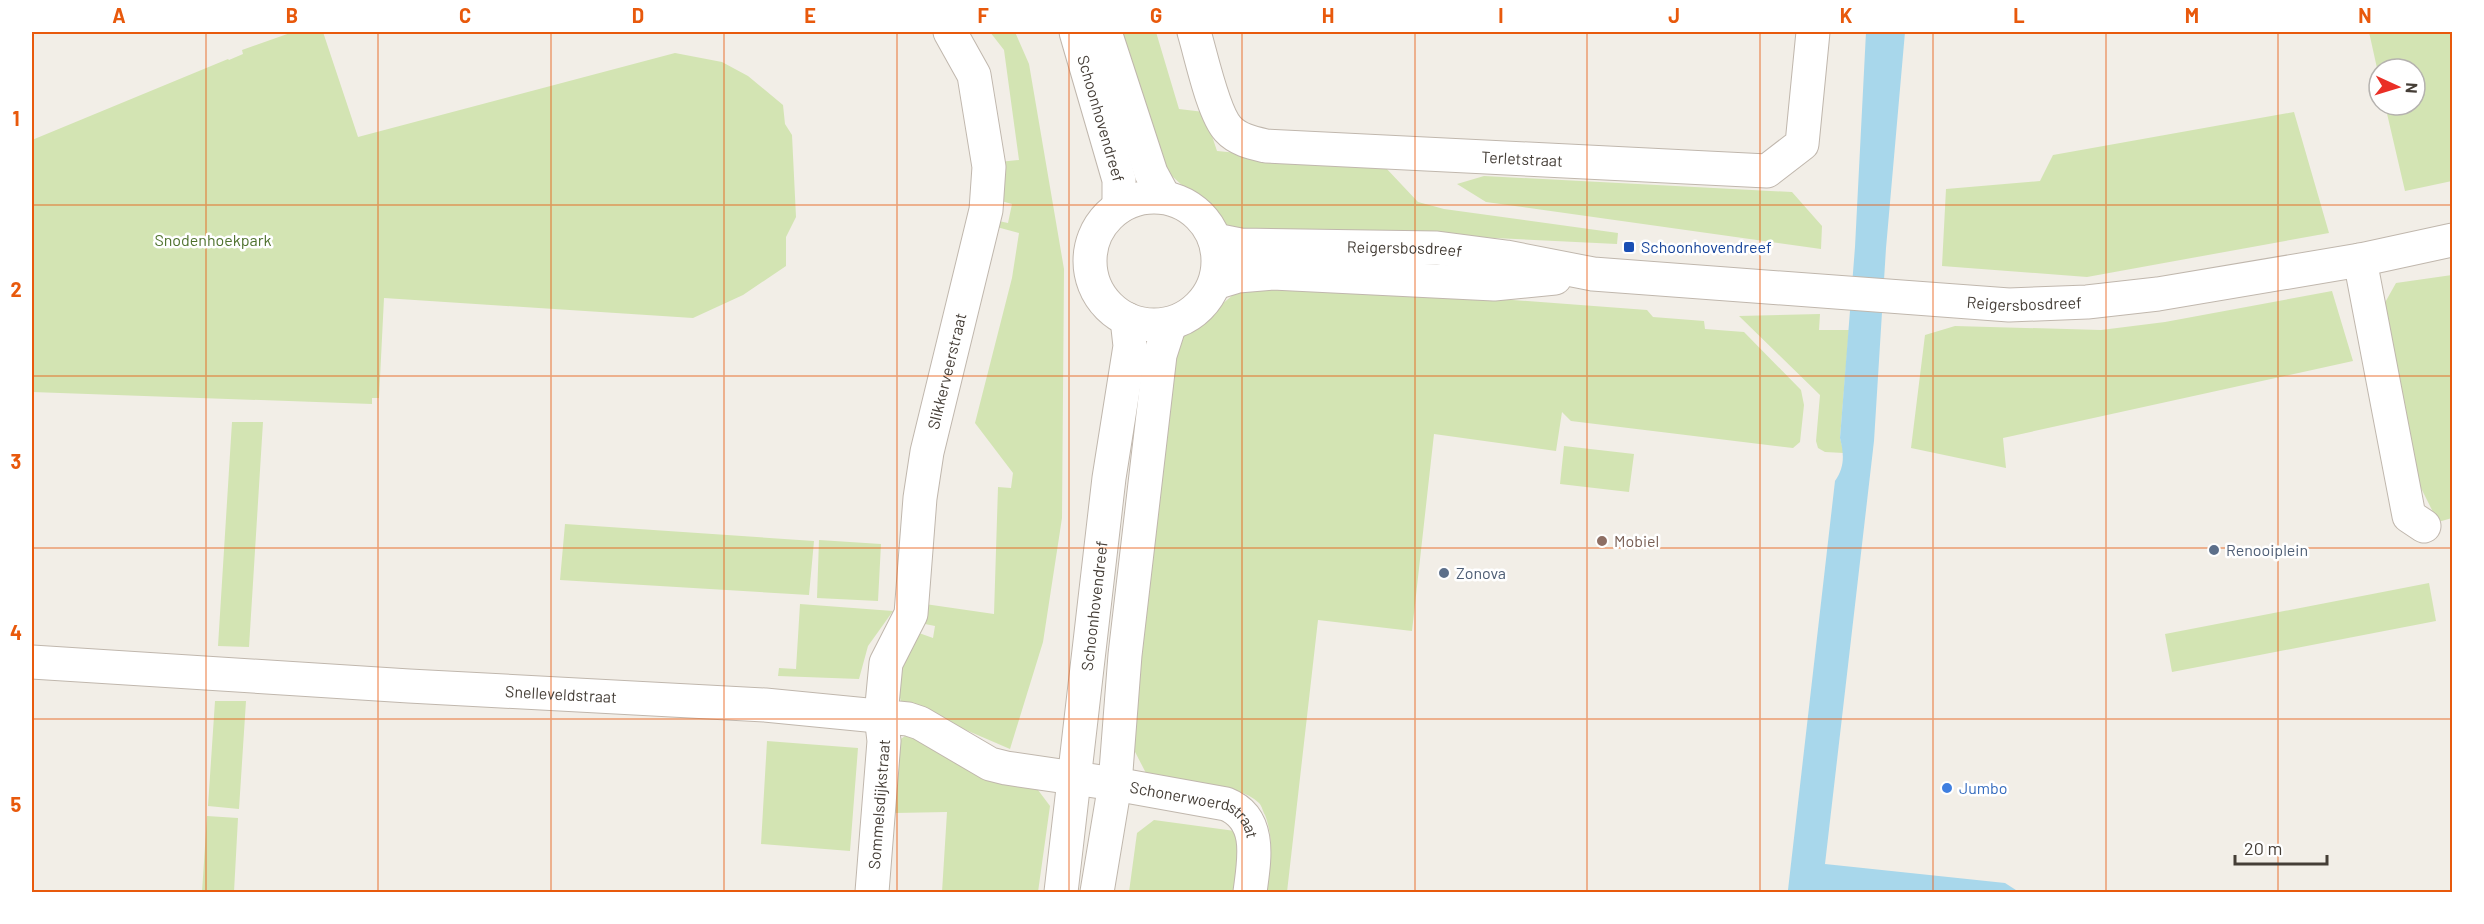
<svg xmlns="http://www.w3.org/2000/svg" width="2484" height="924" font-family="Barlow,sans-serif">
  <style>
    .green { fill: #d3e4b3 }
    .water { fill: #a8d7eb }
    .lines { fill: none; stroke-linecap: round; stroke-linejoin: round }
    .minor-casing { stroke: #c0b7ad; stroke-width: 35 }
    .minor { stroke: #fff; stroke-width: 33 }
    .grid { fill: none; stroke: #e8590c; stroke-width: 1.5; stroke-opacity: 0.55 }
    .transit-dot { fill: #1a4fb4; stroke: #fff; stroke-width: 2 }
    .education-dot { fill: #8d6e63; stroke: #fff; stroke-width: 2 }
    .service-dot { fill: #5c6f8a; stroke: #fff; stroke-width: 2 }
    .shop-dot { fill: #3f7fe0; stroke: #fff; stroke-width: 2 }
    .labels { text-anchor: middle; stroke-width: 5; stroke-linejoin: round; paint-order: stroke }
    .street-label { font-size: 16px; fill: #453e37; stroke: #fff }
    .park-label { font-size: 16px; fill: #4f722e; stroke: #fff }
    .transit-label { font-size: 16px; fill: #164399; stroke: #fff; text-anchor: start }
    .education-label { font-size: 16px; fill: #785e54; stroke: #fff; text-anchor: start }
    .service-label { font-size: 16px; fill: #4e5e75; stroke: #fff; text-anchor: start }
    .shop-label { font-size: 16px; fill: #366cbe; stroke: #fff; text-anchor: start }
    .neatline { fill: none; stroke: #e8590c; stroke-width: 2 }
    .grid-label { font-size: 20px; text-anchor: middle; font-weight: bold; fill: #e8590c }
  </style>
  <rect width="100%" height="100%" fill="#f2eee7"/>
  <!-- green -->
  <path class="green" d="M 293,32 L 323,32 L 358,137 L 675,53 L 722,62 L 748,76 L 783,105 L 785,124 L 792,135 L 796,217 L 786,237 L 786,266 L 743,295 L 693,318 L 384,298 L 379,398 L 372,398 L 372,404 L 32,392 L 32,140 L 228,59 L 229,60 L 243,54 L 242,50 Z
    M 990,32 L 1015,32 L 1029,64 L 1064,269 L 1062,518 L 1043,642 L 1010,749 L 901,702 L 895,676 L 919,633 L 933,638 L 935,626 L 920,623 L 925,604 L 994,614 L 998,487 L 1011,488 L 1013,473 L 975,423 L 1012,278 L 1019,233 L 993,226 L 994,220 L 1008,223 L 1012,204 L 1001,201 L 999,162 L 1019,160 L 1004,50 Z
    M 1116,32 L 1156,32 L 1179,109 L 1204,112 L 1217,151 L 1385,167 L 1418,202 L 1444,209 L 1618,233 L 1617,244 L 1452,236 L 1232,237 L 1194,196 L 1163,168 Z
    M 2369,32 L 2452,32 L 2452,181 L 2405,191 L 2385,105 L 2415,105 L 2415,69 L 2379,69 L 2379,77 Z
    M 2294,112 L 2329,233 L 2087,277 L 1942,266 L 1946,189 L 2040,181 L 2053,155 Z
    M 1484,176 L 1792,192 L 1822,226 L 1821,249 L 1486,202 L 1457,184 Z
    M 2452,275 L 2452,518 L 2438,522 L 2410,466 L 2378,315 L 2396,283 Z
    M 1272,285 L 1352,288 L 1647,310 L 1653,317 L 1704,321 L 1705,329 L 1744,332 L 1801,390 L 1804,405 L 1800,442 L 1793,448 L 1571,421 L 1562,412 L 1556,451 L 1434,434 L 1412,631 L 1318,620 L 1287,892 L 1267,892 C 1270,866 1275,841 1265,815 C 1263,812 1262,806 1259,803 C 1238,782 1177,781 1148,777 L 1132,746 L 1156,453 L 1181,339 L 1234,294 Z
    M 2332,291 L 2353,361 L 2003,438 L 2006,468 L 1911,448 L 1925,335 L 1955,326 L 2101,330 L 2165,322 Z
    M 1820,314 L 1819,330 L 1849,330 L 1840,438 L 1844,453 L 1825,452 L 1818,448 L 1816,441 L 1820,395 L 1739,316 Z
    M 232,422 L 263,422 L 249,647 L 218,646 Z
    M 1564,446 L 1634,454 L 1629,492 L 1560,484 Z
    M 565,524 L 814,541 L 809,595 L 560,580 Z
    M 819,540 L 881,544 L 878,601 L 817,598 Z
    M 2429,583 L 2436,621 L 2172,672 L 2165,634 Z
    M 800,604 L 893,611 L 868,646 L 859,679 L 778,676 L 779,668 L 796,669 Z
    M 215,701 L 246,701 L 239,809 L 208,806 Z
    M 912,731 L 1035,786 L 1050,806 L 1038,892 L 942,892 L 947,812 L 895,813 L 893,832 L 898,741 Z
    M 767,741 L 858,748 L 850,851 L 761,844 Z
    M 207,816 L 238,818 L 234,892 L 202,892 Z
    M 1154,820 L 1235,831 L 1243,855 L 1239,892 L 1129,892 L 1137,833 Z"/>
  <!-- water -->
  <path class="water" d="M 1866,32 L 1905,32 L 1886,248 L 1874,441 L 1825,864 L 2005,883 L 2019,892 L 1789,892 L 1788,890 L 1835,481 C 1845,467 1844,454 1840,438 L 1855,247 Z"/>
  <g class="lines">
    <!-- minor casing -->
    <g class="minor-casing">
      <g id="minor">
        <path id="s1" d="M 1076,32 L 1119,180 L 1119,207"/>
        <path d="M 1105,32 L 1151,173 L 1164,197"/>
        <path id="s2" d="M 1194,32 C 1201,55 1213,113 1228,129 C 1238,140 1253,143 1266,146 L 1767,171 L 1802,144 L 1813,32"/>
        <circle cx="1154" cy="261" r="64"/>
        <path id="s3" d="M 1215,240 L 1240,245 L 1437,248 L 1506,257 L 1593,274 L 2009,305 L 2087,302 L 2158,294 L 2360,260 L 2452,240"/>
        <path d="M 2360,260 L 2409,516 L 2424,526"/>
        <path d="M 1215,283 L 1238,276 L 1273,273 L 1494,284 L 1555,278"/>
        <path id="s4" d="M 32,662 L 409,686 L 765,705 L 908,719 L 920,723 L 990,764 L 1006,768 L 1115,784 L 1226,804 C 1263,819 1254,861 1250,892"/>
        <path id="s5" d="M 872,892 L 884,741 L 881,715 L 886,663 L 911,614 L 920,498 L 927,452 L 986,210 L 989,167 L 974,75 L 950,32"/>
        <path id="s6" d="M 1061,892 L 1109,478 L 1130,346 L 1127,319"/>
        <path d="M 1097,892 L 1115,784 L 1125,655 L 1160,355 L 1170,324"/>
      </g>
    </g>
    <!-- minor -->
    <use href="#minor" class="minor"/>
  </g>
  <!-- grid -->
  <path class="grid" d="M 206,32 L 206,892M 378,32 L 378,892M 551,32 L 551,892M 724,32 L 724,892M 897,32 L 897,892M 1069,32 L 1069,892M 1242,32 L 1242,892M 1415,32 L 1415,892M 1587,32 L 1587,892M 1760,32 L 1760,892M 1933,32 L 1933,892M 2106,32 L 2106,892M 2278,32 L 2278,892M 32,205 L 2452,205M 32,376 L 2452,376M 32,548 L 2452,548M 32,719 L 2452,719"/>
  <!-- markers -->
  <rect class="transit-dot" x="1623" y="241" width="12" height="12" rx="3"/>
  <circle class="education-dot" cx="1602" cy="541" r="6"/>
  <g class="service-dot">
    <circle cx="2214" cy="550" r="6"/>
    <circle cx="1444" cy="573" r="6"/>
  </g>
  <circle class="shop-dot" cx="1947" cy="788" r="6"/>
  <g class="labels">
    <!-- street labels -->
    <g class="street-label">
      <text dy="6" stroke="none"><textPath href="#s1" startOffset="90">Schoonhovendreef</textPath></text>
      <text dy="6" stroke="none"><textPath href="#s2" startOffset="402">Terletstraat</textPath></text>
      <text dy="6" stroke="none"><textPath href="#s3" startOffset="190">Reigersbosdreef</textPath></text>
      <text dy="6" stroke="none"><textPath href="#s3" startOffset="813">Reigersbosdreef</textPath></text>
      <text dy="6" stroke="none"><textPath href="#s5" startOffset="531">Slikkerveerstraat</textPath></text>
      <text dy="6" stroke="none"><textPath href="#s6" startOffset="288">Schoonhovendreef</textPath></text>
      <text dy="6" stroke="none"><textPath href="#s4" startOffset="530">Snelleveldstraat</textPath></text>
      <text dy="6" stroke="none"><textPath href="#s5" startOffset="88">Sommelsdijkstraat</textPath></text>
      <text dy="6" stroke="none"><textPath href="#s4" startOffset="1185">Schonerwoerdstraat</textPath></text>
    </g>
    <!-- park labels -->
    <g class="park-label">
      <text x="213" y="246">Snodenhoekpark</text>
    </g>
    <!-- transit labels -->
    <g class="transit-label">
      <text x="1641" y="253">Schoonhovendreef</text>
    </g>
    <!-- education labels -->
    <g class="education-label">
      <text x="1614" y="547">Mobiel</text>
    </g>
    <!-- service labels -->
    <g class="service-label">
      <text x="2226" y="556">Renooiplein</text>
      <text x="1456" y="579">Zonova</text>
    </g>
    <!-- shop labels -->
    <g class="shop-label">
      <text x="1959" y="794">Jumbo</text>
    </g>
  </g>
  <!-- border -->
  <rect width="2484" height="924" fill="none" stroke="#ffffff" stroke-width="66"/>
  <!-- north arrow -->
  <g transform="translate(2397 87) rotate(94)"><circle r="28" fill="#ffffff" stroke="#b5b2af" stroke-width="1.5"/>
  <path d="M0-4.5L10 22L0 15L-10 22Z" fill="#ea2f26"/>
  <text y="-9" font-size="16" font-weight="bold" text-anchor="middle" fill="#453e37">N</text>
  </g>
  <!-- scale -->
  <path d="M2235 855v9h92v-9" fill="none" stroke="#453e37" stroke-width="3"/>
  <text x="2244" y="855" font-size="18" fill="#453e37" stroke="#ffffff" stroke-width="4.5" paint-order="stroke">20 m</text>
  <rect x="33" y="33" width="2418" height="858" class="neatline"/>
  <g class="grid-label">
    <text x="119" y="23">A</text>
    <text x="292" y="23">B</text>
    <text x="465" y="23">C</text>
    <text x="638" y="23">D</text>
    <text x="810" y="23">E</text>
    <text x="983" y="23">F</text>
    <text x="1156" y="23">G</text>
    <text x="1328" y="23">H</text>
    <text x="1501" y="23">I</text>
    <text x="1674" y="23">J</text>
    <text x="1846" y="23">K</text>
    <text x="2019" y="23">L</text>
    <text x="2192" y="23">M</text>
    <text x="2365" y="23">N</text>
    <text x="16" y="126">1</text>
    <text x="16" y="297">2</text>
    <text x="16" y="469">3</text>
    <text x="16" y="640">4</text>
    <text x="16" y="812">5</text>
  </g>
</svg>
